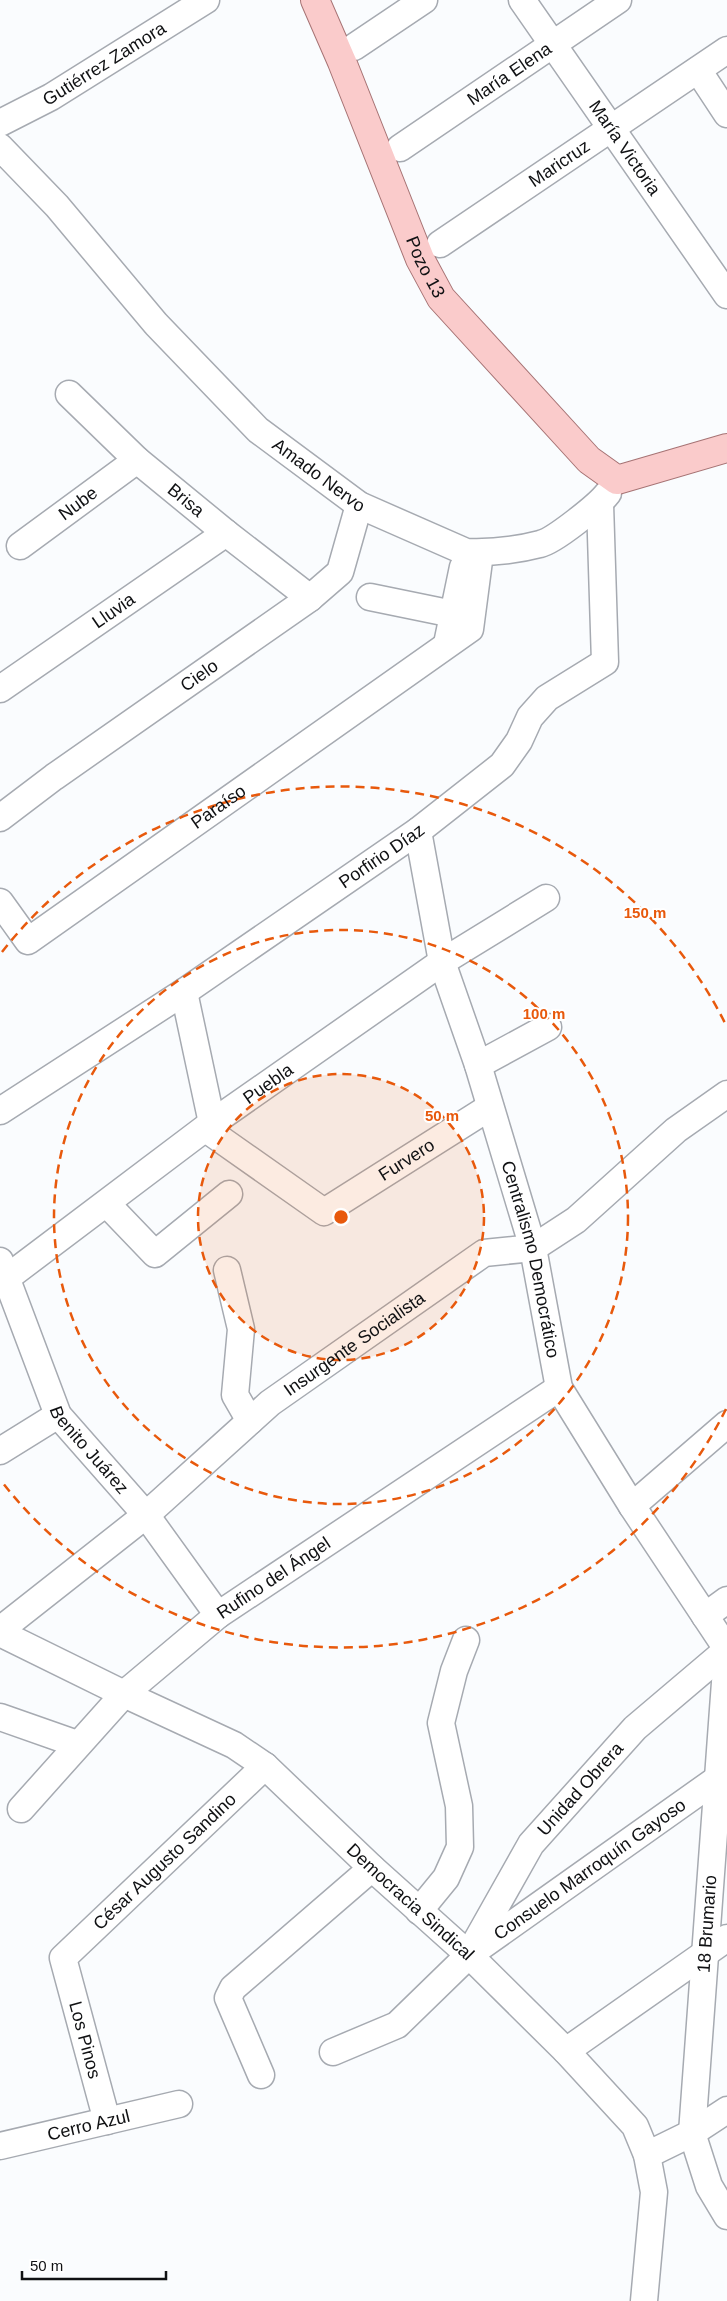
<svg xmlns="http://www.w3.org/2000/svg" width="727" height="2301" font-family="Arial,sans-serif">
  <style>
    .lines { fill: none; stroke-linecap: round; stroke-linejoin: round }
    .minor-casing { stroke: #a6aab1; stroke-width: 29 }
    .major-casing { stroke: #a67374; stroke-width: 30 }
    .minor { stroke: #fff; stroke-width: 26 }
    .major { stroke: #facbcb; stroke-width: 28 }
    .ring { fill: none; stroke: #e8590c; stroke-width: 2.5; stroke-dasharray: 9 6 }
    .labels { text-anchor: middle; stroke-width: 4; stroke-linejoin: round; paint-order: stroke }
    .street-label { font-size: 18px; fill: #101113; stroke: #fff }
    .centre { fill: #e8590c; stroke: #fff; stroke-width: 2.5 }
    .ring-label { font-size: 15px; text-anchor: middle; font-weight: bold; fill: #e8590c; stroke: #fff; stroke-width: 4; stroke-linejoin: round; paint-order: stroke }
  </style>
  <rect width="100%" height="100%" fill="#fafcfe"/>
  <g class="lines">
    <!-- minor casing -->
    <g class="minor-casing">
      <g id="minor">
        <path id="s1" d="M 522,0 L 727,295"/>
        <path d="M 354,47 L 424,0"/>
        <path d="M 698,70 L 727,114"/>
        <path id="s2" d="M 0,123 L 51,97 L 206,0"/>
        <path id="s3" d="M 0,147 L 57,206 L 156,324 L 258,430 L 359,505 L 466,552 C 489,553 517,550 540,544 C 554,541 599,505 608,493"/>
        <path id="s4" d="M 400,148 L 618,0"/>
        <path id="s5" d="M 440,244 L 727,50"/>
        <path id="s6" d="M 69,394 L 137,460 L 226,533 L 310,598"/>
        <path id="s7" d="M 20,546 L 137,460"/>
        <path d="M 370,597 L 453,614"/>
        <path d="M 447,644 L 463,567"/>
        <path id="s8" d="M 0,689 L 226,533"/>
        <path id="s9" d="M 0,818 L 54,777 L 310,598 L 340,572 L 359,505"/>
        <path id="s10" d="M 418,831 L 442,962 L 478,1065 L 533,1248 L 559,1388 L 632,1506 L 727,1649"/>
        <path id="s11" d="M 0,902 L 28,941 L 470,629 L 480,553"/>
        <path d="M 184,992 L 212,1123"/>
        <path d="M 478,1065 L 548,1027"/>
        <path id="s12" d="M 0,1111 L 184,992 L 418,831 L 502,765 L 519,741 L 530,717 L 547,698 L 605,662 L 600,504"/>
        <path id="s13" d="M 206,1129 L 324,1212 L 490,1107"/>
        <path d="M 107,1204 L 155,1254 L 229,1194"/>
        <path id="s14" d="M 0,1261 L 58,1415 L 146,1515 L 218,1615"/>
        <path d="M 227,1270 L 241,1329 L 235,1395 L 250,1421"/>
        <path id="s15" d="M 0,1283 L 212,1123 L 442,962 L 546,898"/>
        <path d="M 0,1451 L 58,1415"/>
        <path d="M 632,1506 L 727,1424"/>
        <path d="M 705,1616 L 727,1600"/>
        <path id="s16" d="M 0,1630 L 146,1515 L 270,1403 L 484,1253 L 533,1248 L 576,1220 L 676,1130 L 727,1094"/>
        <path id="s17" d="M 0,1633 L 124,1694 L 234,1745 L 265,1766 L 372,1868 L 469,1955 L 566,2051 L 635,2126 L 647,2155 L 654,2192 L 644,2301"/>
        <path d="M 727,1655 L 692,2133 L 709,2186 L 727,2216"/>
        <path d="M 0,1717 L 77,1744"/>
        <path id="s18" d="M 21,1809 L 124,1694 L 218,1615 L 559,1388"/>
        <path d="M 419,1911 L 446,1878 L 460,1847 L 459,1806 L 441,1723 L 454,1671 L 466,1640"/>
        <path id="s19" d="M 473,1947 L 531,1844 L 635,1728 L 727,1650"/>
        <path d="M 566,2051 L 727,1938"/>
        <path id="s20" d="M 333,2052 L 397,2025 L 469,1955 L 727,1772"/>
        <path d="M 261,2075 L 228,1998 L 233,1988 L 372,1868"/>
        <path id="s21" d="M 107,2121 L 63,1958 L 265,1766"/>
        <path id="s22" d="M 0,2146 L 179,2104"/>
        <path d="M 647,2155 L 692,2133 L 727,2110"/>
      </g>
    </g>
    <!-- major casing -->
    <g class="major-casing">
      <g id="major">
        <path id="s23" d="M 315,0 L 342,62 L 420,259 L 441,298 L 589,460 L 617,480 L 727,448"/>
      </g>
    </g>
    <!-- minor -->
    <use href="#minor" class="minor"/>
    <!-- major -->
    <use href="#major" class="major"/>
  </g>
  <!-- distance rings -->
  <circle cx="341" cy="1217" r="143" fill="#e8590c" fill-opacity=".12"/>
  <g class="ring">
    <circle cx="341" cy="1217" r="143"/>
    <circle cx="341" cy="1217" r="287"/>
    <path d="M726 1409A430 430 0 0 1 2 1482M2 952A430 430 0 0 1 726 1025"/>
  </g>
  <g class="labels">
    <!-- street labels -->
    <g class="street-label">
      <text dy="6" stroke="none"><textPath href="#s2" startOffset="120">Gutiérrez Zamora</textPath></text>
      <text dy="6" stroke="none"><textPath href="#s4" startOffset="132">María Elena</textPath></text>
      <text dy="6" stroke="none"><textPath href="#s1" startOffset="180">María Victoria</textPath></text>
      <text dy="6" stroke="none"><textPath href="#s5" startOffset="144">Maricruz</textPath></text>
      <text dy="6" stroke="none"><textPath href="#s23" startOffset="289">Pozo 13</textPath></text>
      <text dy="6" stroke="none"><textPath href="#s3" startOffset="459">Amado Nervo</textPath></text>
      <text dy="6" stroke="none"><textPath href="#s6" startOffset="158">Brisa</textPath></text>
      <text dy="6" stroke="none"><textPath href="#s7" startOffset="72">Nube</textPath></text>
      <text dy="6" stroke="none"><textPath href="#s8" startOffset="138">Lluvia</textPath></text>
      <text dy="6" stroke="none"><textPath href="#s9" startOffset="245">Cielo</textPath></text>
      <text dy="6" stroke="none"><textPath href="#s11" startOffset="281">Paraíso</textPath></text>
      <text dy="6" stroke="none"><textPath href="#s12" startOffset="459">Porfirio Díaz</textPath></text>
      <text dy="6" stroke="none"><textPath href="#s15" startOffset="334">Puebla</textPath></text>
      <text dy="6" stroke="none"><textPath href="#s13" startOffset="242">Furvero</textPath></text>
      <text dy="6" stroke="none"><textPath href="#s10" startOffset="444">Centralismo Democrático</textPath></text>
      <text dy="6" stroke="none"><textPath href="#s16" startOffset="456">Insurgente Socialista</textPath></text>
      <text dy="6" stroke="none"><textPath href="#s14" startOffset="211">Benito Juárez</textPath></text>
      <text dy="6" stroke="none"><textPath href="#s18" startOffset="344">Rufino del Ángel</textPath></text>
      <text dy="6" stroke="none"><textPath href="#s19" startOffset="192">Unidad Obrera</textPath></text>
      <text dy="6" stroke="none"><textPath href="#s21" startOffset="309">César Augusto Sandino</textPath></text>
      <text dy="6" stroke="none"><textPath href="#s20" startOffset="318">Consuelo Marroquín Gayoso</textPath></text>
      <text dy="6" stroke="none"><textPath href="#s17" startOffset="496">Democracia Sindical</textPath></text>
      <text transform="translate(707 1924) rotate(-86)" y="6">18 Brumario</text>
      <text transform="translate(85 2040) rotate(75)" y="6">Los Pinos</text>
      <text dy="6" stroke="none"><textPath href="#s22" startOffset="91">Cerro Azul</textPath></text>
    </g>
  </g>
  <circle cx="341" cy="1217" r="8" class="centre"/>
  <g class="ring-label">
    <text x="645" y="918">150 m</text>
    <text x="544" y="1019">100 m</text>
    <text x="442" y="1121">50 m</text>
  </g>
  <!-- scale -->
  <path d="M22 2271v8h144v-8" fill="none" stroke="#101113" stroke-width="2.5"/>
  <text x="30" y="2271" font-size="15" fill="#101113" stroke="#ffffff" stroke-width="4" paint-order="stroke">50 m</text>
</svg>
